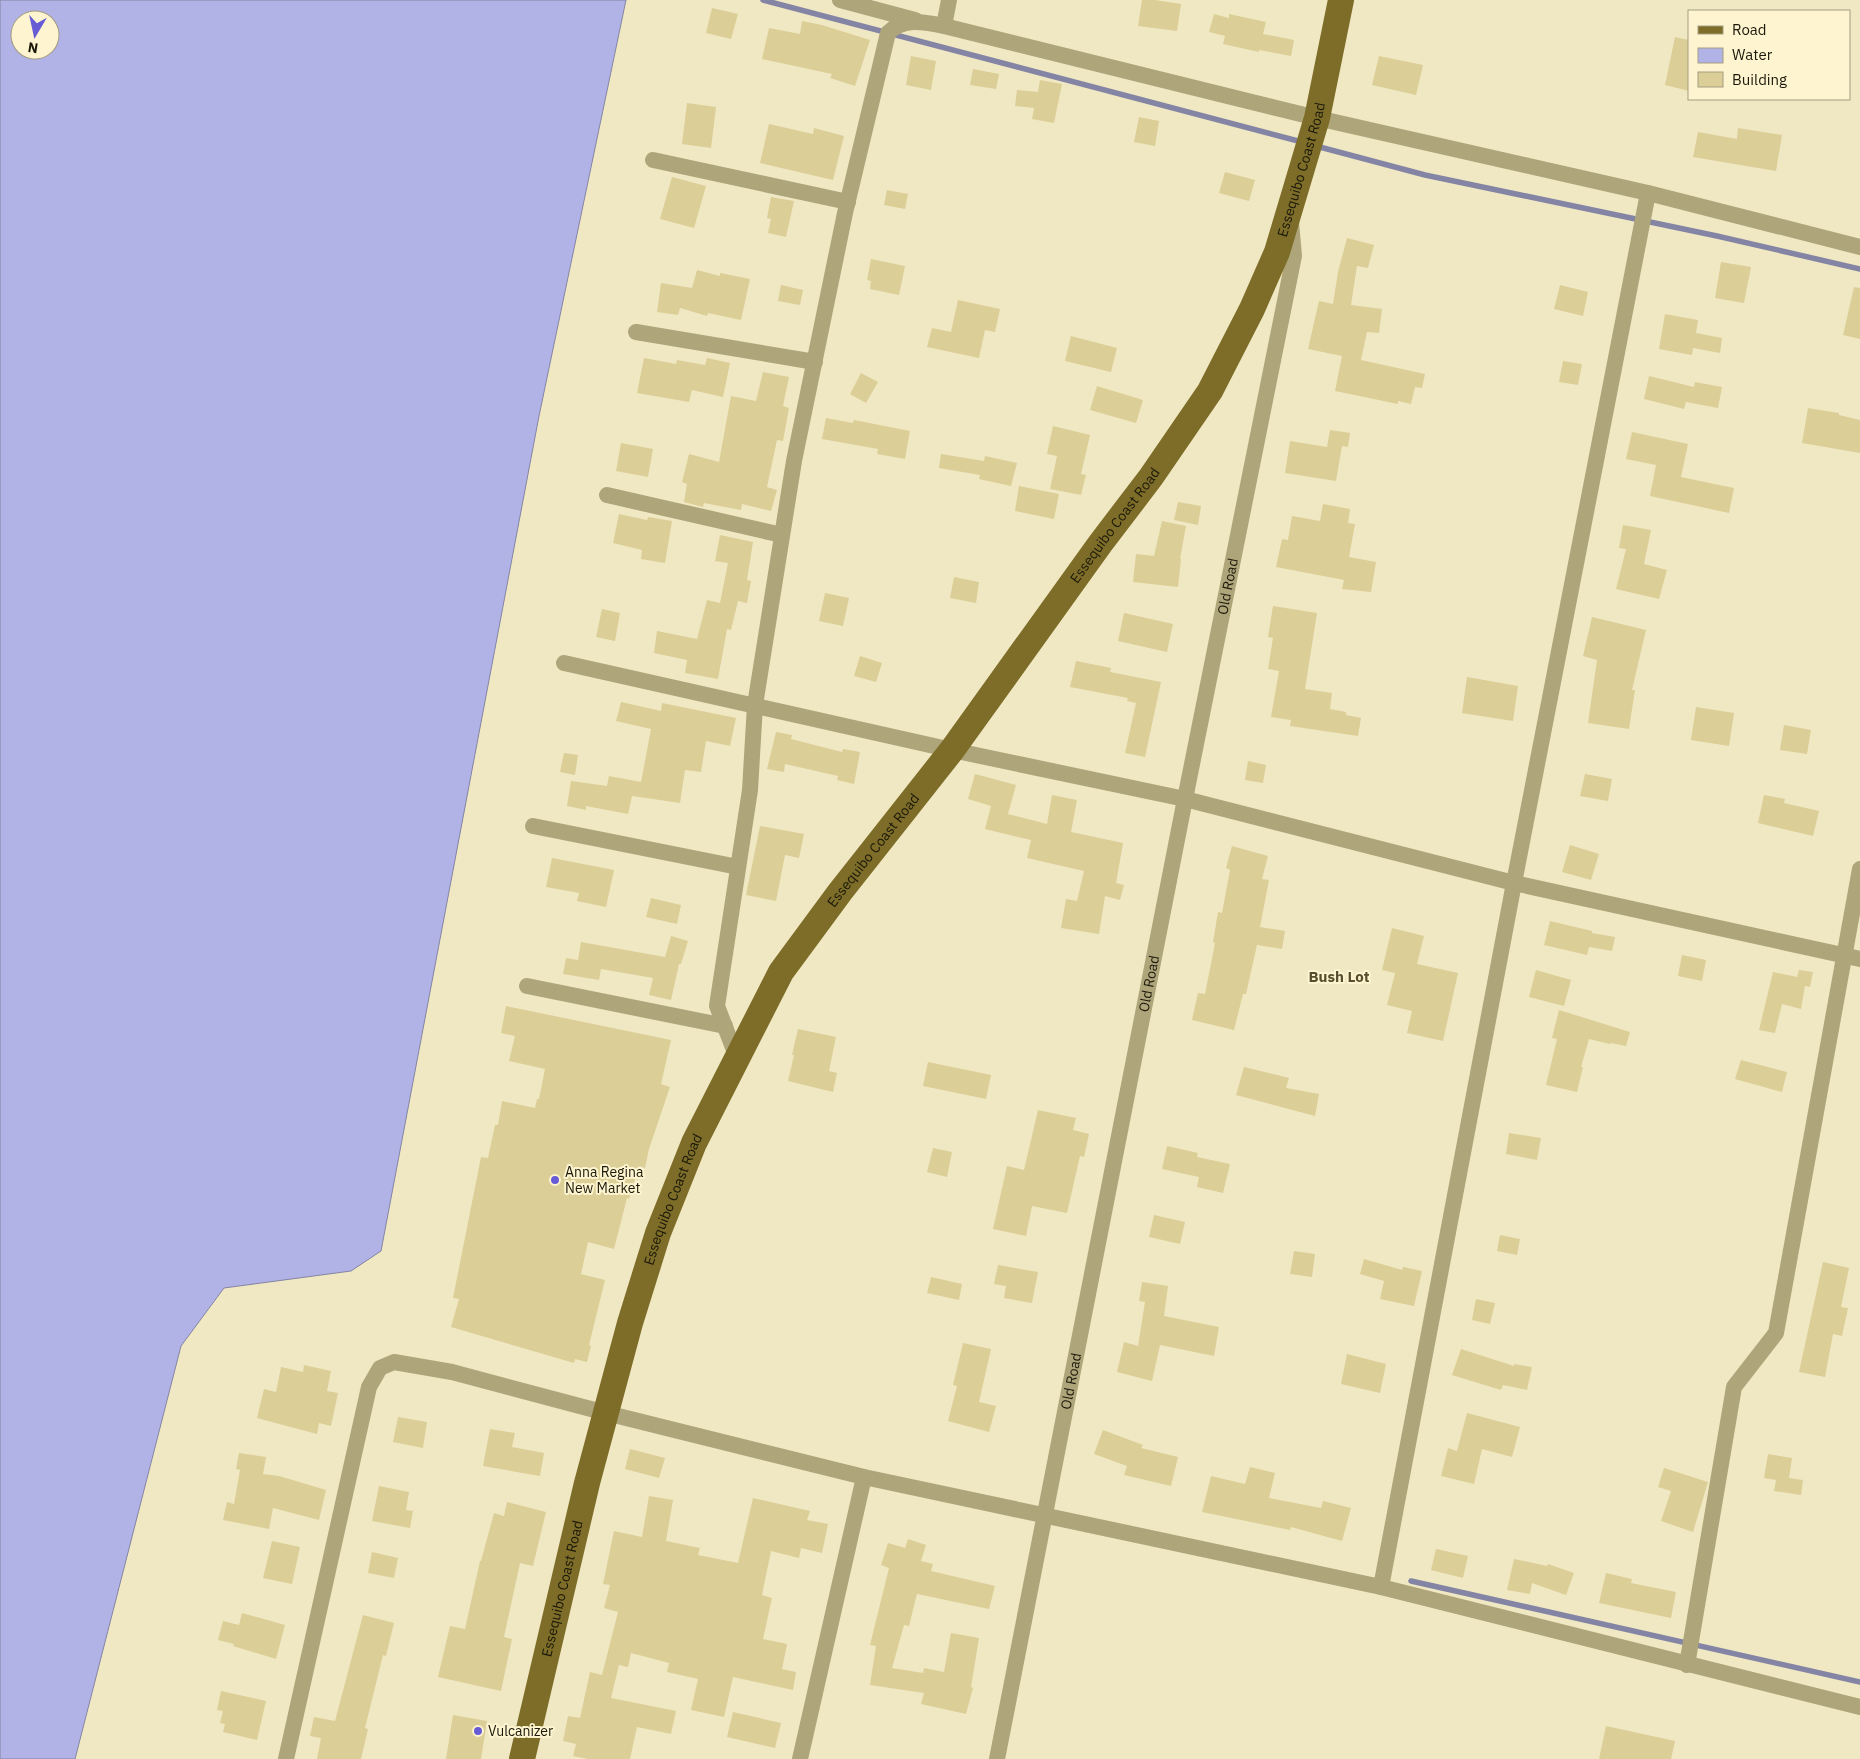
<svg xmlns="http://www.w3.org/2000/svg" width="1860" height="1759" font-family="'IBM Plex Sans',sans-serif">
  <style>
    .water { fill: #b1b3e6; stroke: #8484a4; fill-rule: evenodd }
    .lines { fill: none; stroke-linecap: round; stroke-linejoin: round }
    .stream { stroke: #8484a4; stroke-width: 5.5 }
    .building { fill: #dbce97 }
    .street { stroke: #afa57a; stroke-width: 16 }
    .primary { stroke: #7d6d28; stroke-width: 26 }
    .poi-dot { fill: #685cd6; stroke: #fef5d0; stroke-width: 2 }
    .labels { text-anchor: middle; stroke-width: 4; stroke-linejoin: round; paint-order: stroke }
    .street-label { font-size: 14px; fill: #1b180a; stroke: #fef5d0 }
    .poi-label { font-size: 14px; fill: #1b180a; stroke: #fef5d0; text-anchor: start }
    .neighbourhood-label { font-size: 15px; font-weight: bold; fill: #564e2e; stroke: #fef5d0 }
  </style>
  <rect width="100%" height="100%" fill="#f0e8c3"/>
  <!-- water -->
  <path class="water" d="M 0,0 L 626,0 L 539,416 L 381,1251 L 351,1271 L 224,1288 L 181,1346 L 75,1759 L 0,1759 ZM 20,20 L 50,20 L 50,50 L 20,50 Z"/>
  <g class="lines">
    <!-- stream -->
    <path class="stream" d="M 763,0 L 1302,142
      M 1316,146 L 1425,175 L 1717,236 L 1860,269
      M 1411,1581 L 1860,1682"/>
  </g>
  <!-- building -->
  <path class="building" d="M 1142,0 L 1155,0 L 1181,4 L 1177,31 L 1138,26 Z
    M 712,8 L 738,14 L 731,39 L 706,33 Z
    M 1214,14 L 1229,18 L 1229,14 L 1266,22 L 1263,34 L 1294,40 L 1291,56 L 1259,50 L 1259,52 L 1223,44 L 1225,36 L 1209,32 Z
    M 802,21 L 822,25 L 870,40 L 855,86 L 830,78 L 832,74 L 762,59 L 769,28 L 800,34 Z
    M 1675,37 L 1689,40 L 1689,91 L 1665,85 Z
    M 911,56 L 936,61 L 931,90 L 906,85 Z
    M 1379,56 L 1423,65 L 1416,95 L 1372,85 Z
    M 973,69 L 999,74 L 996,89 L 970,85 Z
    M 1040,80 L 1062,84 L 1054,123 L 1032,119 L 1034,108 L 1015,106 L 1017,90 L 1038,92 Z
    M 687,103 L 716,107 L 711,148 L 682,144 Z
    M 1139,117 L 1159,121 L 1155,146 L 1134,142 Z
    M 769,124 L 813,134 L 814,128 L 844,136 L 833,180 L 760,163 Z
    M 1738,128 L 1782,135 L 1776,171 L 1693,157 L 1698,132 L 1737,139 Z
    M 1225,172 L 1255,180 L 1249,201 L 1219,193 Z
    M 672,177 L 706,186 L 694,228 L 660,219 Z
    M 887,190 L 908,194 L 905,209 L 884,205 Z
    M 771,197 L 794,201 L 786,237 L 768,233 L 771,219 L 767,218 Z
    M 1347,238 L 1374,245 L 1368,268 L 1357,266 L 1351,305 L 1382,309 L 1379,333 L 1367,332 L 1361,360 L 1425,374 L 1422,388 L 1415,387 L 1411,404 L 1398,401 L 1398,404 L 1335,391 L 1342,356 L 1308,349 L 1319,301 L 1333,304 L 1338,272 Z
    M 871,259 L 905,266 L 899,295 L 870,289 L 871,281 L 867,280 Z
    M 1721,262 L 1751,267 L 1744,303 L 1715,298 Z
    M 697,270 L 720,276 L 720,273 L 750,279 L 741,320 L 708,313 L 707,316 L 680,308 L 678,315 L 657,312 L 661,283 L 692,288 Z
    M 781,285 L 803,290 L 800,305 L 778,301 Z
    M 1560,285 L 1588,292 L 1583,316 L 1554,309 Z
    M 1854,287 L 1860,288 L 1860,339 L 1843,335 Z
    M 958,300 L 1000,309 L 995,332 L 985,330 L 979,358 L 927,347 L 932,328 L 951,332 Z
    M 1665,314 L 1698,320 L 1696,333 L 1722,338 L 1720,353 L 1693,348 L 1692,355 L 1659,349 Z
    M 1071,336 L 1117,348 L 1111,372 L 1065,361 Z
    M 644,358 L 676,364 L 677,360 L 705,365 L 707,358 L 730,363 L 723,397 L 692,390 L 689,402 L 637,393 Z
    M 1563,361 L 1582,364 L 1578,385 L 1559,382 Z
    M 763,372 L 789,377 L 783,406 L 789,408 L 783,441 L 777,440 L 767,487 L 777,490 L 771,511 L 742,504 L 741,510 L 704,503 L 703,507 L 684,502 L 687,484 L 682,482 L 689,454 L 719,462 L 731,396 L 756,401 Z
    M 861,373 L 878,382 L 866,403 L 850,394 Z
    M 1649,376 L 1694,387 L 1695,382 L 1722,387 L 1718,408 L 1686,402 L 1684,409 L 1644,399 Z
    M 1097,386 L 1143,400 L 1136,423 L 1090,410 Z
    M 1808,408 L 1839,413 L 1839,415 L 1860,420 L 1860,453 L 1802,443 Z
    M 826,418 L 853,423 L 854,420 L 910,431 L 905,459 L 877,454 L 878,449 L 822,439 Z
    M 1053,426 L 1090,435 L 1081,474 L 1086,475 L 1081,495 L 1050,489 L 1057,456 L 1047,454 Z
    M 1330,430 L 1350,433 L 1348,447 L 1342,446 L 1336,481 L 1285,473 L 1290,441 L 1327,447 Z
    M 1632,432 L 1688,444 L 1681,477 L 1734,488 L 1729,513 L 1650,496 L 1656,465 L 1626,459 Z
    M 621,443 L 653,449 L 648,477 L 616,471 Z
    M 941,454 L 984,461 L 985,456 L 1017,463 L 1011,486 L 979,479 L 980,475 L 939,468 Z
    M 1019,486 L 1059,494 L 1054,519 L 1015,511 Z
    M 1178,502 L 1201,506 L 1198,525 L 1174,520 Z
    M 1323,504 L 1350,509 L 1348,523 L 1355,524 L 1349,557 L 1376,562 L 1371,592 L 1342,589 L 1344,580 L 1276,567 L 1282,539 L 1288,540 L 1292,516 L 1320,521 Z
    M 619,514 L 647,520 L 648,517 L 672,521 L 665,563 L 641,559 L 642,550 L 613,543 Z
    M 1162,521 L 1186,526 L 1180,559 L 1181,559 L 1178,587 L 1133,582 L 1136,554 L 1154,556 Z
    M 1623,525 L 1651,530 L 1644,564 L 1667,570 L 1659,599 L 1616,589 L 1626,549 L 1619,548 Z
    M 720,535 L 753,542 L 747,580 L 751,581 L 747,603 L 738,601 L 731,630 L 727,629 L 718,679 L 685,673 L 687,660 L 654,653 L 657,631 L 697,639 L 707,600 L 720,603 L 728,563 L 715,561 Z
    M 954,577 L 979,582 L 976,603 L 950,598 Z
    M 825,593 L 849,598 L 843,626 L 819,621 Z
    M 1273,606 L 1317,613 L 1305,689 L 1332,693 L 1330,709 L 1346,712 L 1346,715 L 1361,718 L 1358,736 L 1290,726 L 1291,720 L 1271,717 L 1279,671 L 1268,669 L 1273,638 L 1268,637 Z
    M 602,609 L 620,613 L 615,641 L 596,637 Z
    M 1124,613 L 1173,624 L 1167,652 L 1118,641 Z
    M 1592,617 L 1646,630 L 1632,690 L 1635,690 L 1629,729 L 1588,723 L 1597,660 L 1583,656 Z
    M 860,656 L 882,663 L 876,682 L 854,676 Z
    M 1076,661 L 1111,668 L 1110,672 L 1161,682 L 1145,757 L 1125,753 L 1136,703 L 1127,701 L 1128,698 L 1070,687 Z
    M 1467,677 L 1518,686 L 1513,721 L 1462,713 Z
    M 621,702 L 661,711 L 662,703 L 736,718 L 730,746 L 706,741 L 701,772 L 685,770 L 680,803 L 632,796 L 628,814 L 586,806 L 586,810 L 567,806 L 571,781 L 607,786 L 609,776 L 641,782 L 651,729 L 616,721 Z
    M 1696,707 L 1734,713 L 1729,746 L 1691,740 Z
    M 1784,725 L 1811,730 L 1807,754 L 1780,750 Z
    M 776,732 L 792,735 L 791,739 L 842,752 L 843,749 L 860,752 L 854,784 L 837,780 L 838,776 L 785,764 L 784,772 L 767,769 Z
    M 564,753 L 578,755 L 575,775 L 560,772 Z
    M 1248,761 L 1266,765 L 1263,783 L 1245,780 Z
    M 975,774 L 1016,785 L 1008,814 L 1047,824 L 1052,795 L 1077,800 L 1071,832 L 1123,843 L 1116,883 L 1124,885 L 1120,900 L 1105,896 L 1099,934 L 1061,928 L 1066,899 L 1077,901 L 1084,871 L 1027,858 L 1031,840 L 985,829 L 991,806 L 968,799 Z
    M 1585,774 L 1612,779 L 1608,801 L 1580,796 Z
    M 1764,795 L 1785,799 L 1784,803 L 1819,811 L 1813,836 L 1758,823 Z
    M 760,826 L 804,834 L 799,858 L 785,855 L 776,901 L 746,895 Z
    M 1570,845 L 1599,854 L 1591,880 L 1562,872 Z
    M 1232,846 L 1268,856 L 1262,879 L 1269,880 L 1260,927 L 1285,931 L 1282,949 L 1257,945 L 1246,994 L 1243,994 L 1234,1030 L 1192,1020 L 1198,993 L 1205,994 L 1215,943 L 1213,942 L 1218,912 L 1222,913 L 1230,870 L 1226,868 Z
    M 552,858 L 614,870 L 606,907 L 577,901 L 579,893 L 546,887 Z
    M 651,898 L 681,905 L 677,924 L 646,917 Z
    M 1550,921 L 1592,931 L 1592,933 L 1615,937 L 1612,951 L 1589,947 L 1587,955 L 1544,945 Z
    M 1392,928 L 1424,936 L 1417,964 L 1458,973 L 1443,1041 L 1407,1033 L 1412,1011 L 1387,1005 L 1395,973 L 1382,970 Z
    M 671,936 L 688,941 L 681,964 L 679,964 L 671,1000 L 649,995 L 653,978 L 601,969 L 599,980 L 563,974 L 566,958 L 578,960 L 581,942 L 665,957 Z
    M 1682,955 L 1706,960 L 1702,981 L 1678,976 Z
    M 1536,970 L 1571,980 L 1564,1006 L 1529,997 Z
    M 1799,970 L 1813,972 L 1810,987 L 1805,986 L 1801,1009 L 1782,1004 L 1775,1033 L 1759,1030 L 1773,972 L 1797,977 Z
    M 506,1006 L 671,1040 L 661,1084 L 670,1087 L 649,1149 L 645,1168 L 639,1166 L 629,1199 L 627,1198 L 614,1249 L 588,1242 L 581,1274 L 605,1280 L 589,1345 L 591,1346 L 587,1362 L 575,1359 L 574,1363 L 451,1327 L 459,1299 L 453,1298 L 481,1157 L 488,1158 L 495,1125 L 498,1125 L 502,1101 L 535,1108 L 537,1099 L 539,1099 L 545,1069 L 509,1061 L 515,1036 L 501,1033 Z
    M 1559,1010 L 1630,1032 L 1626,1046 L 1611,1043 L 1610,1044 L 1589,1039 L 1581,1067 L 1583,1067 L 1577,1092 L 1546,1085 L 1557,1039 L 1552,1038 Z
    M 798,1029 L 836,1037 L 829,1071 L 837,1073 L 833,1092 L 788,1081 L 794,1055 L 792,1055 Z
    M 1741,1060 L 1787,1072 L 1782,1092 L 1735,1079 Z
    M 928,1062 L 991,1075 L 986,1099 L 923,1086 Z
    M 1244,1067 L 1289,1078 L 1286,1088 L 1319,1094 L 1315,1116 L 1236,1095 Z
    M 1038,1110 L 1076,1118 L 1073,1130 L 1089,1134 L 1084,1157 L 1080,1156 L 1067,1213 L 1032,1206 L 1026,1236 L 993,1229 L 1007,1166 L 1024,1170 Z
    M 1509,1133 L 1541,1138 L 1537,1160 L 1506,1154 Z
    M 1167,1146 L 1198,1153 L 1197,1157 L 1230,1164 L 1223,1193 L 1197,1187 L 1199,1177 L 1162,1169 Z
    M 933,1148 L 952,1152 L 947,1177 L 927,1172 Z
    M 1154,1215 L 1185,1222 L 1180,1244 L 1149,1237 Z
    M 1500,1235 L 1520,1239 L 1517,1255 L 1497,1251 Z
    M 1294,1251 L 1315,1254 L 1312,1277 L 1290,1274 Z
    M 1364,1259 L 1402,1270 L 1403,1267 L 1422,1271 L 1414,1306 L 1380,1299 L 1384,1281 L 1360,1274 Z
    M 1823,1262 L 1849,1268 L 1841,1307 L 1848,1308 L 1842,1336 L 1833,1334 L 1825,1377 L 1799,1372 Z
    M 998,1265 L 1038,1272 L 1032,1303 L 1004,1298 L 1006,1286 L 994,1284 Z
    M 931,1277 L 962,1284 L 959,1300 L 927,1293 Z
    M 1142,1282 L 1168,1286 L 1164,1316 L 1219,1327 L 1214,1356 L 1160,1345 L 1152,1381 L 1117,1372 L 1124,1342 L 1138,1346 L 1145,1302 L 1139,1301 Z
    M 1476,1299 L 1495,1303 L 1490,1324 L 1472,1320 Z
    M 963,1343 L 991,1349 L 979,1402 L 996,1406 L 989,1432 L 948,1421 L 957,1386 L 953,1385 Z
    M 1461,1349 L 1514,1366 L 1514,1364 L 1532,1367 L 1527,1390 L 1503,1385 L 1501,1390 L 1452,1375 Z
    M 1347,1354 L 1386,1364 L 1380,1393 L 1341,1384 Z
    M 304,1365 L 331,1371 L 327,1391 L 338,1393 L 331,1426 L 319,1423 L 317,1434 L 257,1418 L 264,1389 L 276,1392 L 281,1367 L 303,1372 Z
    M 1467,1413 L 1520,1427 L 1512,1457 L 1482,1449 L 1474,1484 L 1441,1476 L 1448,1448 L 1457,1451 Z
    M 398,1417 L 427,1422 L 423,1448 L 393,1442 Z
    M 490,1429 L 515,1433 L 512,1447 L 544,1453 L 540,1476 L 483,1466 Z
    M 1103,1430 L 1143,1445 L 1141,1448 L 1178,1457 L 1171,1486 L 1124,1475 L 1127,1466 L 1094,1454 Z
    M 630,1449 L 665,1458 L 659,1478 L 625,1469 Z
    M 239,1453 L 266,1457 L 263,1474 L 279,1476 L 326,1490 L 319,1520 L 273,1508 L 269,1529 L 223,1520 L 227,1502 L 234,1504 L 240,1470 L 236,1469 Z
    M 1768,1454 L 1792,1458 L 1789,1478 L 1803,1480 L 1801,1495 L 1774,1491 L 1776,1480 L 1764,1478 Z
    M 1250,1467 L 1275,1473 L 1269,1498 L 1321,1508 L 1323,1501 L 1351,1508 L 1342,1541 L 1291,1527 L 1290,1530 L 1202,1512 L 1211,1476 L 1245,1484 Z
    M 1664,1468 L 1708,1482 L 1693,1532 L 1661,1521 L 1671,1491 L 1658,1487 Z
    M 379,1486 L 409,1492 L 406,1510 L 413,1511 L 410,1528 L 372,1521 Z
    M 649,1496 L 673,1500 L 666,1541 L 700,1548 L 698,1555 L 738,1563 L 753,1498 L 810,1511 L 807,1520 L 828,1524 L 822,1553 L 801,1548 L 799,1558 L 771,1551 L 762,1595 L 772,1598 L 763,1639 L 787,1644 L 782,1669 L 796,1672 L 793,1690 L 733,1677 L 724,1717 L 691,1710 L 698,1679 L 667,1672 L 669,1663 L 631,1653 L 628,1667 L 619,1665 L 611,1698 L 676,1711 L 671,1734 L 637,1727 L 630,1759 L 588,1759 L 573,1756 L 576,1744 L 563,1741 L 568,1716 L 580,1718 L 590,1672 L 602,1675 L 618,1612 L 604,1608 L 610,1585 L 603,1584 L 614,1531 L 642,1537 Z
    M 507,1502 L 546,1512 L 533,1566 L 520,1563 L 504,1637 L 512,1639 L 501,1691 L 438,1677 L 450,1626 L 465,1629 L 480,1561 L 481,1561 L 494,1513 L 504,1516 Z
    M 908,1539 L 926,1545 L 921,1561 L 933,1564 L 931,1571 L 995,1586 L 989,1609 L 917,1594 L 909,1626 L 904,1625 L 892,1668 L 923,1673 L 924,1668 L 944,1672 L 951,1633 L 979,1638 L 971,1687 L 973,1688 L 966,1714 L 921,1704 L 924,1693 L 870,1685 L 876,1646 L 870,1645 L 889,1568 L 881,1565 L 888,1543 L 905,1548 Z
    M 272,1541 L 300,1547 L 292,1584 L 263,1578 Z
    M 1436,1549 L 1468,1556 L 1463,1578 L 1431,1570 Z
    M 372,1552 L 398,1558 L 394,1578 L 368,1573 Z
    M 1514,1559 L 1547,1566 L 1548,1564 L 1574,1573 L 1566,1595 L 1532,1583 L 1530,1594 L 1507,1590 Z
    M 1606,1573 L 1632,1579 L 1631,1583 L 1676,1592 L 1671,1618 L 1599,1603 Z
    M 242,1613 L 285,1625 L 276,1659 L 233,1646 L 234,1644 L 218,1640 L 223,1621 L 239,1625 Z
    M 363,1615 L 394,1623 L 386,1656 L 383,1655 L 365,1728 L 368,1729 L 361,1759 L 317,1759 L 321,1738 L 310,1736 L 314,1717 L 335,1721 Z
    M 221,1691 L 266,1701 L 257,1740 L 223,1732 L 225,1724 L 220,1723 L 223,1711 L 217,1710 Z
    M 733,1712 L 781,1723 L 775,1748 L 727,1737 Z
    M 453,1715 L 487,1721 L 481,1759 L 446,1759 Z
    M 1606,1726 L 1675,1741 L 1671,1759 L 1599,1759 Z"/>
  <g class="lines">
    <!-- street -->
    <g class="street">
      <path d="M 840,0 L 915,20"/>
      <path d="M 944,26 L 949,0"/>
      <path d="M 653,160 L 848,202"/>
      <path d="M 636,332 L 815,362"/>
      <path d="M 607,495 L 782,535"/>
      <path d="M 564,663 L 952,750 L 1185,799 L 1514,883 L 1860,959"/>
      <path d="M 533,826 L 738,867"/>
      <path d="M 527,986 L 725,1026"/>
      <path d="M 737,1058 L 717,1006 L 750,790 L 755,705 L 794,461 L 845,213 L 888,33 C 904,17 924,22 944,26 L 1317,118 L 1648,193 L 1860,247"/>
      <path d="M 1381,1587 L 1514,883 L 1648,193"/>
      <path d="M 1687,1665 L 1734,1387 L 1776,1333 L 1860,869"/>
      <path d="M 286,1759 L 369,1387 L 380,1368 L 394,1362 L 452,1372 L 606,1413 L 864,1477 L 1381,1587 L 1860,1707"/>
      <path d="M 800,1759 L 864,1477"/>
      <path id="s1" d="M 997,1759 L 1185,799 L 1294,256 L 1291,222"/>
    </g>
    <!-- primary -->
    <path class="primary" id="s2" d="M 522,1759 L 587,1483 L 630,1323 L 658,1233 L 694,1143 L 781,972 L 840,892 L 952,750 L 1100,544 L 1151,477 L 1210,391 L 1252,309 L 1277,252 L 1317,118 L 1341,0"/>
  </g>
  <!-- markers -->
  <g class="poi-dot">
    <circle cx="555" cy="1180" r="5"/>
    <circle cx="478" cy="1731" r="5"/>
  </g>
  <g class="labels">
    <!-- street labels -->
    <g class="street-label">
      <text dy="5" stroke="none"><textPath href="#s2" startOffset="1795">Essequibo Coast Road</textPath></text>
      <text dy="5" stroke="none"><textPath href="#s2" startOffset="1390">Essequibo Coast Road</textPath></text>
      <text dy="5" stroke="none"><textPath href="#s1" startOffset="1195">Old Road</textPath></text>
      <text dy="5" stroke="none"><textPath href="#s2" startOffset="985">Essequibo Coast Road</textPath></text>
      <text dy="5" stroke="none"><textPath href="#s1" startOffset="790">Old Road</textPath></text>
      <text dy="5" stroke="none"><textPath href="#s2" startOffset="580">Essequibo Coast Road</textPath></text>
      <text dy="5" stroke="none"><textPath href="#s1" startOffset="385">Old Road</textPath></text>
      <text dy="5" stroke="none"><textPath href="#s2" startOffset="175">Essequibo Coast Road</textPath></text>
    </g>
    <!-- poi labels -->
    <g class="poi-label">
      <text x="565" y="1177">Anna Regina<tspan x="565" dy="16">New Market</tspan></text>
      <text x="488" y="1736">Vulcanizer</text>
    </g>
    <!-- neighbourhood labels -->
    <g class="neighbourhood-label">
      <text x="1339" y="982">Bush Lot</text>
    </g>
  </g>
  <!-- legend -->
  <rect x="1688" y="10" width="162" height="90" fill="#fef5d0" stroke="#a39d81"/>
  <rect x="1698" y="26" width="25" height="8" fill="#7d6d28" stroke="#a39d81"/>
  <text x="1732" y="35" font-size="15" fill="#1b180a">Road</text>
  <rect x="1698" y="48" width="25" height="15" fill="#b1b3e6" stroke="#a39d81"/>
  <text x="1732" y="60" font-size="15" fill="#1b180a">Water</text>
  <rect x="1698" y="72" width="25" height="15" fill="#dbce97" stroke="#a39d81"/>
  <text x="1732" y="85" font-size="15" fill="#1b180a">Building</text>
  <!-- north arrow -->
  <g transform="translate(35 35) rotate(189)"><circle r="24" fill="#fef5d0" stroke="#a39d81"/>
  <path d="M0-4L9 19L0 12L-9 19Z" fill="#685cd6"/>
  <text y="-8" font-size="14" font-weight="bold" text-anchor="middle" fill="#1b180a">N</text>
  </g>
</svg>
